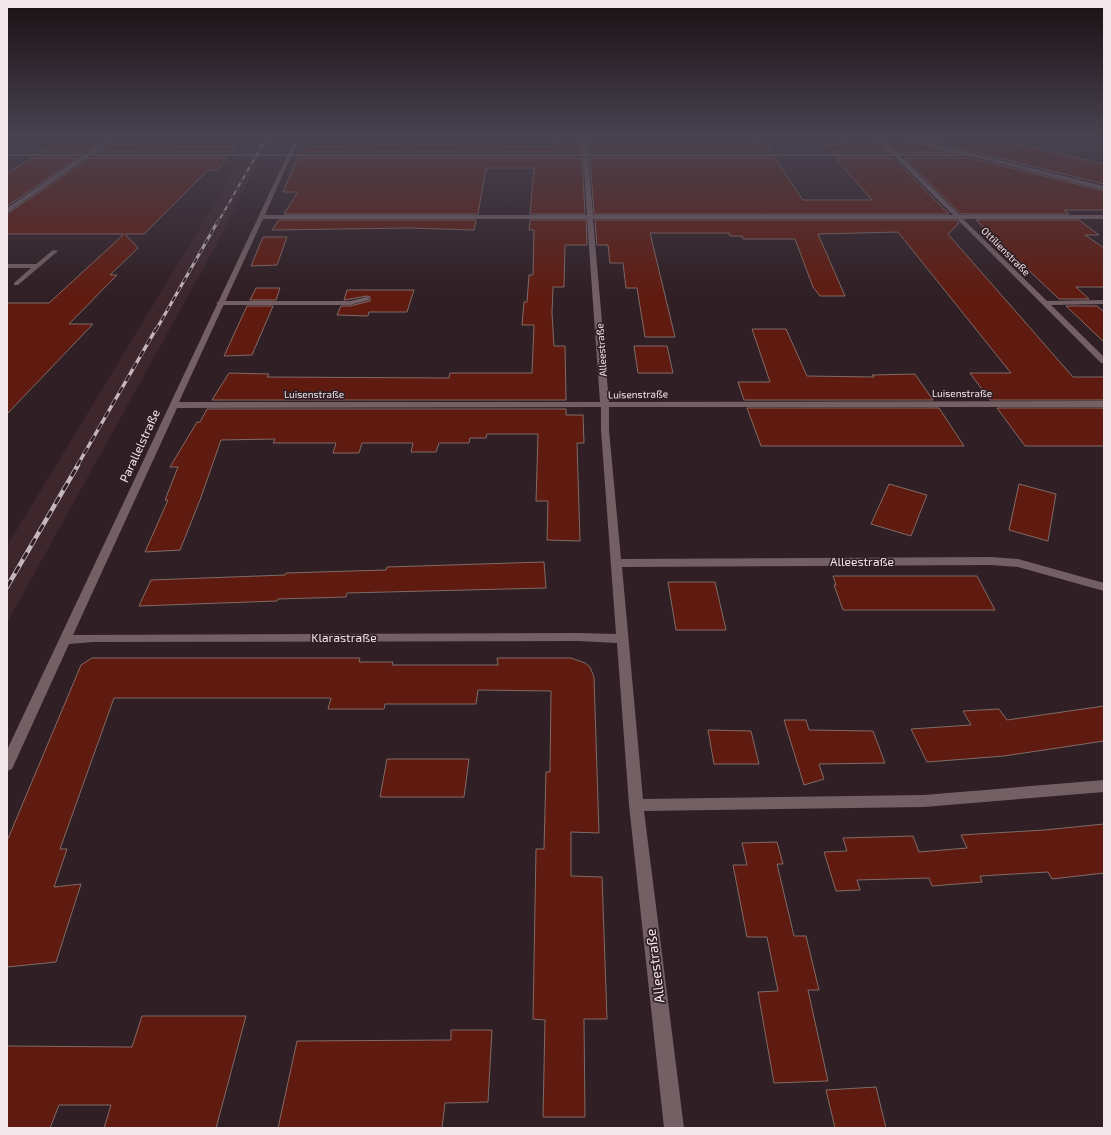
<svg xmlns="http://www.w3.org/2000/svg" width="1111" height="1135" font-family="'Exo 2',sans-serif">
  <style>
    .built { fill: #3e262d }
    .green { fill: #4c2d09 }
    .building { fill: #601b10; stroke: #806b66 }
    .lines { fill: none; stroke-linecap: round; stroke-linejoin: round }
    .service { fill: #745f65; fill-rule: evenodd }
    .minor { fill: #745f65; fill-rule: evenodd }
    .rail-far3-casing { stroke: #c4b6bb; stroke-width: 2 }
    .rail-far2-casing { stroke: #c4b6bb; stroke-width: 3 }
    .rail-far1-casing { stroke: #c4b6bb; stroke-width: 3.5 }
    .rail-casing { stroke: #c4b6bb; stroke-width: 4.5 }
    .rail-far3 { stroke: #301f24; stroke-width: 1.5; stroke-dasharray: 4.5; stroke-linecap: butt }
    .rail-far2 { stroke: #301f24; stroke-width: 2; stroke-dasharray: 5.5; stroke-linecap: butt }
    .rail-far1 { stroke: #301f24; stroke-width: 2.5; stroke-dasharray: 7; stroke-linecap: butt }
    .rail { stroke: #301f24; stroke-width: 3; stroke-dasharray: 8; stroke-linecap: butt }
    .labels { text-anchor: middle; stroke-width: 3.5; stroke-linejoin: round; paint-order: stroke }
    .far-street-label { font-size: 10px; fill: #f2e6ea; stroke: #301f24 }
    .street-label { font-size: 12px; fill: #f2e6ea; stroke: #301f24 }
    .near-street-label { font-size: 14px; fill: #f2e6ea; stroke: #301f24 }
  </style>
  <rect width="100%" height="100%" fill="#301f24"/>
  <!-- built -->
  <path class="built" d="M 255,137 L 274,137 L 264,151 L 215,247 L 7,623 L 7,546 Z"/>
  <!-- green -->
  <path class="green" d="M 877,137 L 900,137 L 971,155 L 894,155 Z"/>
  <!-- building -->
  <path class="building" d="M 554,137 L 581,137 L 581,152 L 303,152 L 306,147 L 409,144 L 552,147 L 552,141 L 554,141 Z
    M 588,137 L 759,137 L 759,145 L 767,145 L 772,152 L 589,152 Z
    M 837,137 L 874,137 L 888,152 L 831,152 L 824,145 L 843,144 Z
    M 882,137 L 897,137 L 949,152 L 898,152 Z
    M 915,137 L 987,137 L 1104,164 L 1104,184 Z
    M 53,144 L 98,144 L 87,152 L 40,152 Z
    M 109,144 L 171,146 L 236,146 L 231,152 L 98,152 Z
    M 32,158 L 78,158 L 7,206 L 7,173 Z
    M 89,158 L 227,158 L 218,170 L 208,170 L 144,234 L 125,234 L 138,248 L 110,275 L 117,275 L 69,324 L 93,324 L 7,414 L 7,303 L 49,303 L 124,234 L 7,234 L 7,214 Z
    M 301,158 L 582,158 L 585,214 L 530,214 L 534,168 L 486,168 L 478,214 L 284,214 L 298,192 L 283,192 L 297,159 Z
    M 590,158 L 775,158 L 803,200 L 872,200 L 835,158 L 893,158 L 949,214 L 594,214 Z
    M 904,158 L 971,158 L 1104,191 L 1104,210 L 1064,210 L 1069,214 L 961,214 Z
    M 279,220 L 476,220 L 474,230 L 408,228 L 272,230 Z
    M 530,220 L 586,220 L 587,245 L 565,245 L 564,287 L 553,287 L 552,313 L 554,346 L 565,346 L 566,400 L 212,400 L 229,373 L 269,374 L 267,377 L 449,378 L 450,373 L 532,373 L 534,325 L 522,325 L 524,302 L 527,302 L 529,275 L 533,275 L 534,230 L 529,230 Z
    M 595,220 L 956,220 L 959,223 L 948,234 L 1073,377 L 1104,377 L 1104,400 L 990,400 L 970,373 L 1011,373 L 898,232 L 818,234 L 845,296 L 820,296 L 813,287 L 795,239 L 743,239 L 742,236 L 730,236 L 729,233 L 650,233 L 675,337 L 645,337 L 637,288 L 626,288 L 623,263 L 610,263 L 608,245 L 597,245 Z
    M 976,220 L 1079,220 L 1099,235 L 1085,235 L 1104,248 L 1104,287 L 1076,287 L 1089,299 L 1059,299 Z
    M 263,237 L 287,237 L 277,265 L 251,266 Z
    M 256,288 L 280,288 L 276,300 L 250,300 Z
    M 347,290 L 414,290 L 407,312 L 369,312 L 368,316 L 337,315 L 341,306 L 350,306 L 370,301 L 370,297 L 367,296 L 344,300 Z
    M 247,306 L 273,306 L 252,355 L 224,356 Z
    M 1066,306 L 1097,306 L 1104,312 L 1104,342 Z
    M 752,329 L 786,329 L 807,376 L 874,377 L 872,375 L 915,374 L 933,400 L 744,400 L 738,382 L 770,382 Z
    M 634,346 L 667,346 L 673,373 L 638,373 Z
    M 747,408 L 939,408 L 964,446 L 761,446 Z
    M 997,408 L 1104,408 L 1104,446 L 1025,446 Z
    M 207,409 L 566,409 L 566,415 L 583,415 L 584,443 L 577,443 L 580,541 L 547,540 L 548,501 L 536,501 L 538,434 L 487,434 L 486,438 L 470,438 L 469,443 L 439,443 L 436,452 L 411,452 L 413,443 L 362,443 L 359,453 L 333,453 L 336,443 L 273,443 L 275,439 L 221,440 L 200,500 L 180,550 L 145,552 L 168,500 L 165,500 L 178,467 L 170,467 L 197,422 L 200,422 Z
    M 889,484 L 927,495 L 911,536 L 871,524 Z
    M 1019,484 L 1056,494 L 1048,541 L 1009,530 Z
    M 544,562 L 546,588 L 347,593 L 346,597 L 278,599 L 277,601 L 139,606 L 151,580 L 285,575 L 286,573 L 386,570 L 387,567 Z
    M 833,576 L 977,576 L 995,610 L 843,610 L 834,585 L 836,585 Z
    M 668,582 L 715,582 L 726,630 L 676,630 Z
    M 92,658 L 360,658 L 359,662 L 393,662 L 392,665 L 498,665 L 497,658 L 571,658 L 585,663 L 590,667 L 594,677 L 599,833 L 571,832 L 571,876 L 602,877 L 607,1019 L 584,1019 L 585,1117 L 543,1117 L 545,1020 L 533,1019 L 536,849 L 544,849 L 546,772 L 550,772 L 551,691 L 478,690 L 476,704 L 385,704 L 384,709 L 328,709 L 331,698 L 114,698 L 60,849 L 67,849 L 54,887 L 81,884 L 56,962 L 7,967 L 7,841 L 81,665 Z
    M 1104,706 L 1104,741 L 1004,756 L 927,762 L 911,729 L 971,725 L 963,711 L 999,709 L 1007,720 Z
    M 784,720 L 806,720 L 809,730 L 873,731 L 885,763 L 819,764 L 824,779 L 804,785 Z
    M 708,730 L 751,731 L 759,764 L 714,764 Z
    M 387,759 L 469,759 L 464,797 L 380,797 Z
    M 1104,824 L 1104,873 L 1052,879 L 1048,872 L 980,876 L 982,882 L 932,886 L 929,878 L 857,880 L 860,890 L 836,891 L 824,852 L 847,851 L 843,838 L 913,836 L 919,852 L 967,848 L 961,835 L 1044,830 Z
    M 777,842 L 783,864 L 777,864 L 794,936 L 806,936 L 819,990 L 808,990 L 828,1081 L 774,1083 L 758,992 L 778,991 L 767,937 L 747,937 L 733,865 L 747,865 L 742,843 Z
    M 142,1016 L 246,1016 L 216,1128 L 104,1128 L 111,1105 L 59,1105 L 50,1128 L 7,1128 L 7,1046 L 132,1047 Z
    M 451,1030 L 492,1030 L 488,1102 L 445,1103 L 442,1128 L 278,1128 L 297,1041 L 451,1040 Z
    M 876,1087 L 886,1128 L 835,1128 L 826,1090 Z"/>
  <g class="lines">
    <!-- service -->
    <path class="service" d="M 367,297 L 369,298 L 369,300 L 350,305 L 220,305 L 216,303 L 220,301 L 350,301 Z"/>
    <!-- minor -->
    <path class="minor" d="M 110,137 L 116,137 L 93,154 L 288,154 L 296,137 L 300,137 L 293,154 L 583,154 L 582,137 L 586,137 L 588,154 L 891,154 L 875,137 L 880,137 L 897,154 L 960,154 L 898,137 L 907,137 L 1104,186 L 1104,190 L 971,156 L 900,156 L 960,215 L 1104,215 L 1104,219 L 963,219 L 1047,301 L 1104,300 L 1104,304 L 1051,305 L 1104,357 L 1104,363 L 1101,363 L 957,219 L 593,219 L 609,402 L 1104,401 L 1104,407 L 609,407 L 609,430 L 621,559 L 991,557 L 1018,559 L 1104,583 L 1104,591 L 1018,567 L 991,565 L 622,567 L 643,799 L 924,795 L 1104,780 L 1104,792 L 924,807 L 644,811 L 684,1128 L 664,1128 L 629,805 L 617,643 L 578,641 L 93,642 L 69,644 L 12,769 L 7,771 L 7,750 L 287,156 L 89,156 L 7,213 L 7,208 L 83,156 L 7,156 L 7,154 L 87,154 ZM 291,156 L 583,156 L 587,215 L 265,215 ZM 588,156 L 894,156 L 953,215 L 593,215 ZM 263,219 L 587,219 L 600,402 L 179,402 ZM 601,407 L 601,430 L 616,634 L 578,633 L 73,635 L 177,408 Z
      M 53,250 L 58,251 L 18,285 L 14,285 L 14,283 L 31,268 L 7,268 L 7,264 L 36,264 Z"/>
    <!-- rail-far3 casing -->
    <g class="rail-far3-casing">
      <path id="rail-far3" d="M 218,222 L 267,137"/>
    </g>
    <!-- rail-far2 casing -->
    <g class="rail-far2-casing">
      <path id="rail-far2" d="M 156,330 L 218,221"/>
    </g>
    <!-- rail-far1 casing -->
    <g class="rail-far1-casing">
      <path id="rail-far1" d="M 77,466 L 156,329"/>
    </g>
    <!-- rail casing -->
    <g class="rail-casing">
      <path id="rail" d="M 7,587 L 78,465"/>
    </g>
    <!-- rail-far3 -->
    <use href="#rail-far3" class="rail-far3"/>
    <!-- rail-far2 -->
    <use href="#rail-far2" class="rail-far2"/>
    <!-- rail-far1 -->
    <use href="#rail-far1" class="rail-far1"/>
    <!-- rail -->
    <use href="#rail" class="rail"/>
  </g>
  <!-- sky -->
  <linearGradient id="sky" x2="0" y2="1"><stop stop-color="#1a1114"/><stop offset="0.46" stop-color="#484250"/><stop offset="1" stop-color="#484250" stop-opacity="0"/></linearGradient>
  <rect width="1111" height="296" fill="url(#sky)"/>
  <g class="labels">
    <!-- far-street labels -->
    <g class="far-street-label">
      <text transform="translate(1006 251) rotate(45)" y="4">Ottilienstraße</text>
      <text transform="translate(601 350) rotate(-94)" y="4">Alleestraße</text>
      <text x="962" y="397">Luisenstraße</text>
      <text x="314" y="398">Luisenstraße</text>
      <text transform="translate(638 394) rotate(-1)" y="4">Luisenstraße</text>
    </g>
    <!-- street labels -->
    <g class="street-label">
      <text transform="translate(140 446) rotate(-65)" y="4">Parallelstraße</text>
      <text x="862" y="566">Alleestraße</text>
      <text x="344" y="642">Klarastraße</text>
    </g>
    <!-- near-street labels -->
    <g class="near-street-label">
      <text transform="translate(655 966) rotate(-97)" y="5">Alleestraße</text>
    </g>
  </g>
  <!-- border -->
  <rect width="1111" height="1135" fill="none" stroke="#f2e6ea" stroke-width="16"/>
</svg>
